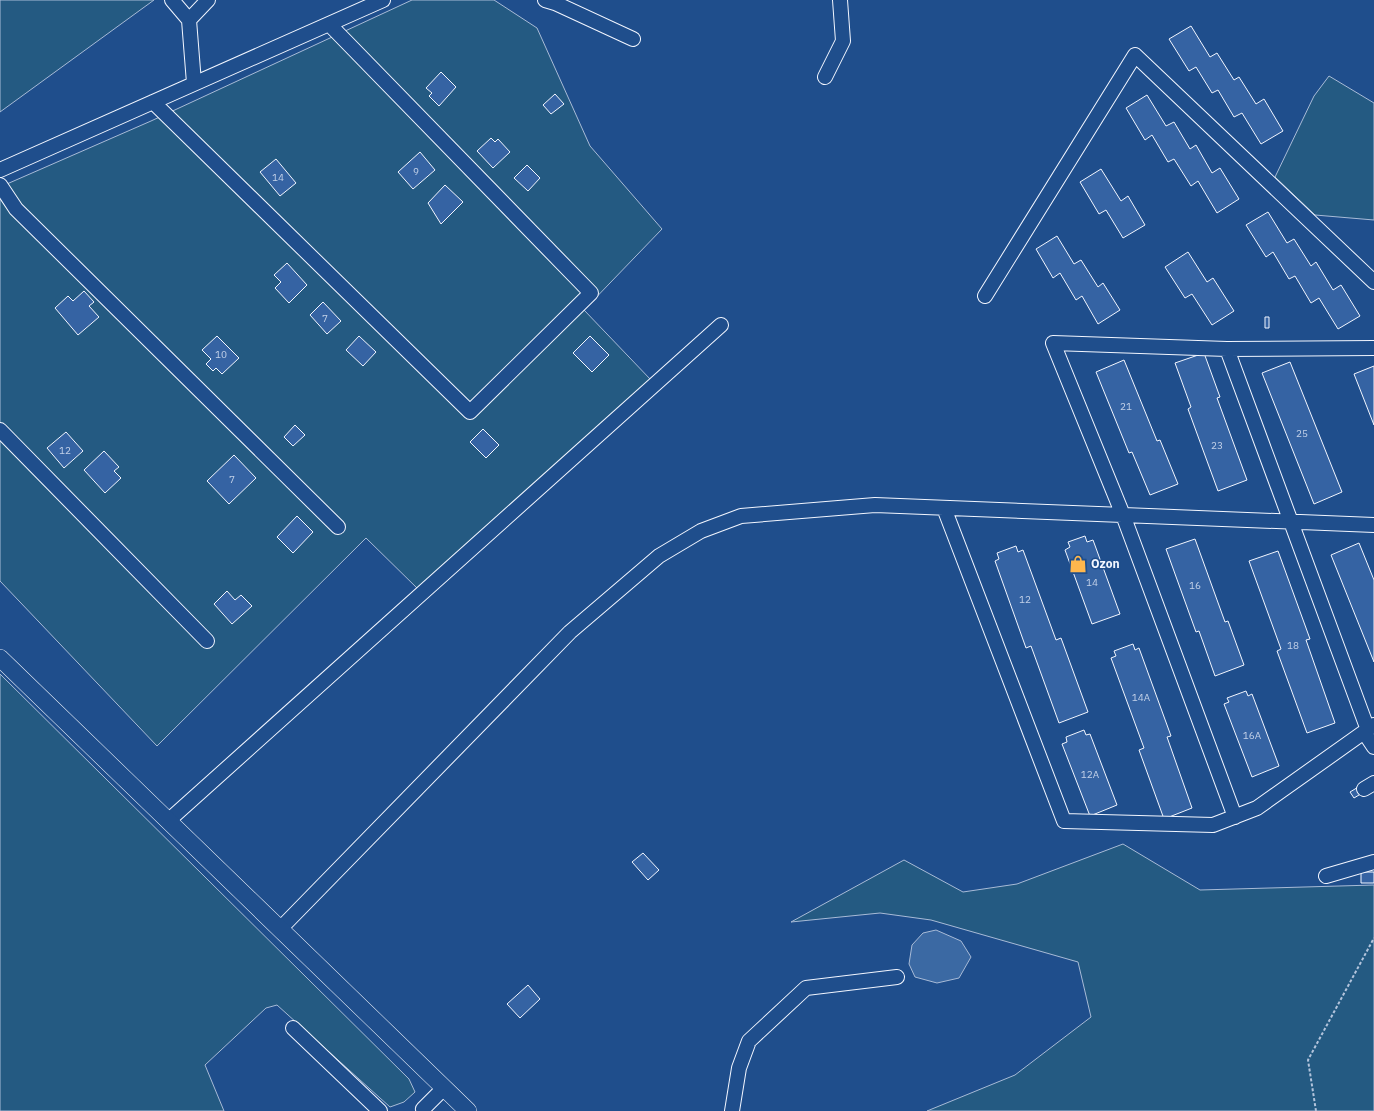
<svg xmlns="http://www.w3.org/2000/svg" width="1374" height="1111" font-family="'IBM Plex Sans',sans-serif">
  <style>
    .green { fill: #245a82; stroke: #a8bbd7 }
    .water { fill: #3b69a3; stroke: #a8bbd7 }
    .building { fill: #3563a3; stroke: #f2f6ff }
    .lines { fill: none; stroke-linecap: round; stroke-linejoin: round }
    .minor-casing { stroke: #f2f6ff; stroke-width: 16 }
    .major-casing { stroke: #f2f6ff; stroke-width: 18 }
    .path { stroke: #b3c4dc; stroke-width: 2; stroke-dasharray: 3 2; stroke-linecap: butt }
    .minor { stroke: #1f4e8c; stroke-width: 14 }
    .major { stroke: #1f4e8c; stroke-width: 17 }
    .labels { text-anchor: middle; stroke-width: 3; stroke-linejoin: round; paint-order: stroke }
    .number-label { font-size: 10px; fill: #c3d1e8 }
    .poi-label { font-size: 12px; font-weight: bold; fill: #f2f6ff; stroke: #1f4e8c; text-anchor: start }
  </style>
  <rect width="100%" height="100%" fill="#1f4e8c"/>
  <!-- green -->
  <path class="green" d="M 0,0 L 154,0 L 0,112 Z
    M 412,0 L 494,0 L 537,28 L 590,146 L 662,229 L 584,310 L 651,380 L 419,590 L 366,538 L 157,746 L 0,581 L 0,187 L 151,121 Z
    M 1329,76 L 1374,103 L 1374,220 L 1315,215 L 1275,177 L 1314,96 Z
    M 0,674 L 409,1079 L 415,1092 L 404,1102 L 390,1107 L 277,1005 L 266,1008 L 205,1065 L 224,1111 L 0,1111 Z
    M 1123,844 L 1200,890 L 1374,885 L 1374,1111 L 927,1111 L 1015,1075 L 1091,1017 L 1078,962 L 931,920 L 880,913 L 791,922 L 904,860 L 963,892 L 1017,884 Z"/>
  <!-- water -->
  <path class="water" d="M 936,930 L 961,941 L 971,957 L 959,978 L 937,983 L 915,977 L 909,964 L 912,945 L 923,933 Z"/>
  <!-- building -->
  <path class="building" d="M 1191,26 L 1210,57 L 1217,53 L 1234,80 L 1239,77 L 1256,104 L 1264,99 L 1283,131 L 1261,144 L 1242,113 L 1234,117 L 1218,90 L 1212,93 L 1196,67 L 1189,71 L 1169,39 Z
    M 441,72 L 456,87 L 439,106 L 429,96 L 432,93 L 426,88 Z
    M 555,94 L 564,104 L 551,114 L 543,105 Z
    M 1147,95 L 1166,126 L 1174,122 L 1190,149 L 1196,145 L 1212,173 L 1220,168 L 1239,199 L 1217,213 L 1198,181 L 1191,186 L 1174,159 L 1168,162 L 1152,135 L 1145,140 L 1126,108 Z
    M 491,138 L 495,142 L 498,139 L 510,152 L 493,168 L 477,151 Z
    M 420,152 L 435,170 L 413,189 L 398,172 Z
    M 276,159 L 296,183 L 280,196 L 260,172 Z
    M 527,165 L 540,178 L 528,191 L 514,178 Z
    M 1101,169 L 1121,201 L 1128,196 L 1145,225 L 1123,238 L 1106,210 L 1099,214 L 1080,182 Z
    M 445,185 L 463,202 L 441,224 L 428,203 Z
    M 1268,212 L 1287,243 L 1294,239 L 1311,266 L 1316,262 L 1333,290 L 1341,285 L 1360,316 L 1338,329 L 1319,298 L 1311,303 L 1295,276 L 1289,279 L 1273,252 L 1266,257 L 1246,225 Z
    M 1057,236 L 1074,264 L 1081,260 L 1098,287 L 1103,283 L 1120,310 L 1098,324 L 1082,296 L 1076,300 L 1060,273 L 1053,278 L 1036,249 Z
    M 1188,252 L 1207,282 L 1213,278 L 1234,311 L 1212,325 L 1192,294 L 1185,298 L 1165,267 Z
    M 287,263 L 307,285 L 289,303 L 275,288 L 281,282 L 274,275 Z
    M 84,291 L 94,302 L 89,306 L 99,317 L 78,335 L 55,308 L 68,296 L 73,301 Z
    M 323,302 L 341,321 L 327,334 L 310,315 Z
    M 1265,317 L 1269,317 L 1269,328 L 1265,328 Z
    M 217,336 L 239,358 L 222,374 L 216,368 L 213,371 L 206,364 L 211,359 L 202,350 Z
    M 359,336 L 376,352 L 363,366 L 346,350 Z
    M 590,336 L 609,355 L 592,372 L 573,353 Z
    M 1204,353 L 1220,397 L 1217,398 L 1247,480 L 1218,491 L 1188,409 L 1191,407 L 1175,363 Z
    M 1124,360 L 1157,441 L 1160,440 L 1178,484 L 1150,495 L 1132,452 L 1129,453 L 1096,372 Z
    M 1290,362 L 1342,492 L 1314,504 L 1262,373 Z
    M 1374,366 L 1374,425 L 1354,374 Z
    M 295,425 L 305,435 L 293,446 L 284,437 Z
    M 483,429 L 499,445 L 486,458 L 470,442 Z
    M 66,432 L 83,451 L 64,468 L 47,448 Z
    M 104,451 L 119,467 L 114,471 L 121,478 L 105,493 L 84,470 Z
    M 234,455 L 256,478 L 229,504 L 207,481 Z
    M 297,516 L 313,532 L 293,553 L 277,537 Z
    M 1085,536 L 1087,542 L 1093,540 L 1120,614 L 1092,624 L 1065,550 L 1070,547 L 1068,542 Z
    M 1195,539 L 1225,622 L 1228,621 L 1244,665 L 1215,676 L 1199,631 L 1196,632 L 1166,549 Z
    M 1359,543 L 1374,580 L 1374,662 L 1331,555 Z
    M 1016,546 L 1018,552 L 1023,550 L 1056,640 L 1061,638 L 1088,712 L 1059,723 L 1031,646 L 1026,648 L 995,561 L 999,559 L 997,553 Z
    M 1278,551 L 1310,639 L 1306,640 L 1335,723 L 1307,733 L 1277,651 L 1281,649 L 1249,561 Z
    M 227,591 L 235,600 L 241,595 L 252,606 L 232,624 L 214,604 Z
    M 1133,644 L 1135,650 L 1139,648 L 1171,736 L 1167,737 L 1192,808 L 1164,819 L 1139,750 L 1144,748 L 1111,658 L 1116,656 L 1114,651 Z
    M 1246,691 L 1248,696 L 1252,694 L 1279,766 L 1252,777 L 1224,704 L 1229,702 L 1227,698 Z
    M 1084,730 L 1086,735 L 1090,734 L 1117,805 L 1090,816 L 1062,744 L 1067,742 L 1066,737 Z
    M 1360,786 L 1364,792 L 1354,798 L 1350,792 Z
    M 643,853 L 659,870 L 648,880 L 632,862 Z
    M 1361,872 L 1374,872 L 1374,883 L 1361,883 Z
    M 528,985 L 540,999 L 520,1018 L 507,1004 Z"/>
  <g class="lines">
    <!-- minor casing -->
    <g class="minor-casing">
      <path id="minor" d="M 172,0 L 189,20 L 194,83
        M 545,0 L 555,3 L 633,39
        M 189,20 L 208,0
        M 825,77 L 843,41 L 840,0
        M 153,102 L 470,412 L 591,293 L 329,24
        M 0,170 L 383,0
        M 0,185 L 16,209 L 338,527
        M 985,296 L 1135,55 L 1374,282
        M 1227,349 L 1368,730
        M 0,430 L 207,641
        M 944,508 L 1064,821 L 1213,825 L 1257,808 L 1374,725
        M 1364,732 L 1374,747
        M 1364,789 L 1374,783
        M 1235,817 L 1123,515 L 1053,343 L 1227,349 L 1374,348
        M 168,821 L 721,325
        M 1326,876 L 1374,862
        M 280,929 L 570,632 L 659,556 L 701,531 L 741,516 L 875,505 L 1374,525
        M 293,1028 L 380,1111
        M 424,1111 L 423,1109 L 444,1088
        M 732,1111 L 739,1068 L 749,1041 L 806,988 L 897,977"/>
    </g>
    <!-- major casing -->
    <g class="major-casing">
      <path id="major" d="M 0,658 L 468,1111"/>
    </g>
    <!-- path -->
    <path class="path" d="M 1316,1111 L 1308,1060 L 1374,938"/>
    <!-- minor -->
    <use href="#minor" class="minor"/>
    <!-- major -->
    <use href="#major" class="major"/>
  </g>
  <!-- icons -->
  <defs>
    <g id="shop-bare" transform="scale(1.38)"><path d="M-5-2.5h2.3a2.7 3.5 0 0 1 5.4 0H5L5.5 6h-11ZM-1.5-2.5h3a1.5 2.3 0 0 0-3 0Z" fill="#ffb74d" stroke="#1f4e8c" stroke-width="2.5" paint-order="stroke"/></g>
  </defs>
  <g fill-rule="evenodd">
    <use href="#shop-bare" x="1078" y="564"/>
  </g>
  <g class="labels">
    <!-- number labels -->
    <g class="number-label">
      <text x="416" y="175">9</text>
      <text x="278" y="181">14</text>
      <text x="325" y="322">7</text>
      <text x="221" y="358">10</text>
      <text x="1126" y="410">21</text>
      <text x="1302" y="437">25</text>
      <text x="1217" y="449">23</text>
      <text x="65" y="454">12</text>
      <text x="232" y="483">7</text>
      <text x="1092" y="586">14</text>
      <text x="1195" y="589">16</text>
      <text x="1025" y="603">12</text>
      <text x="1293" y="649">18</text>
      <text x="1141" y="701">14А</text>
      <text x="1252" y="739">16А</text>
      <text x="1090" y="778">12А</text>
    </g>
    <!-- poi labels -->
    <g class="poi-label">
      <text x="1091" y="568">Ozon</text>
    </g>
  </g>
</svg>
